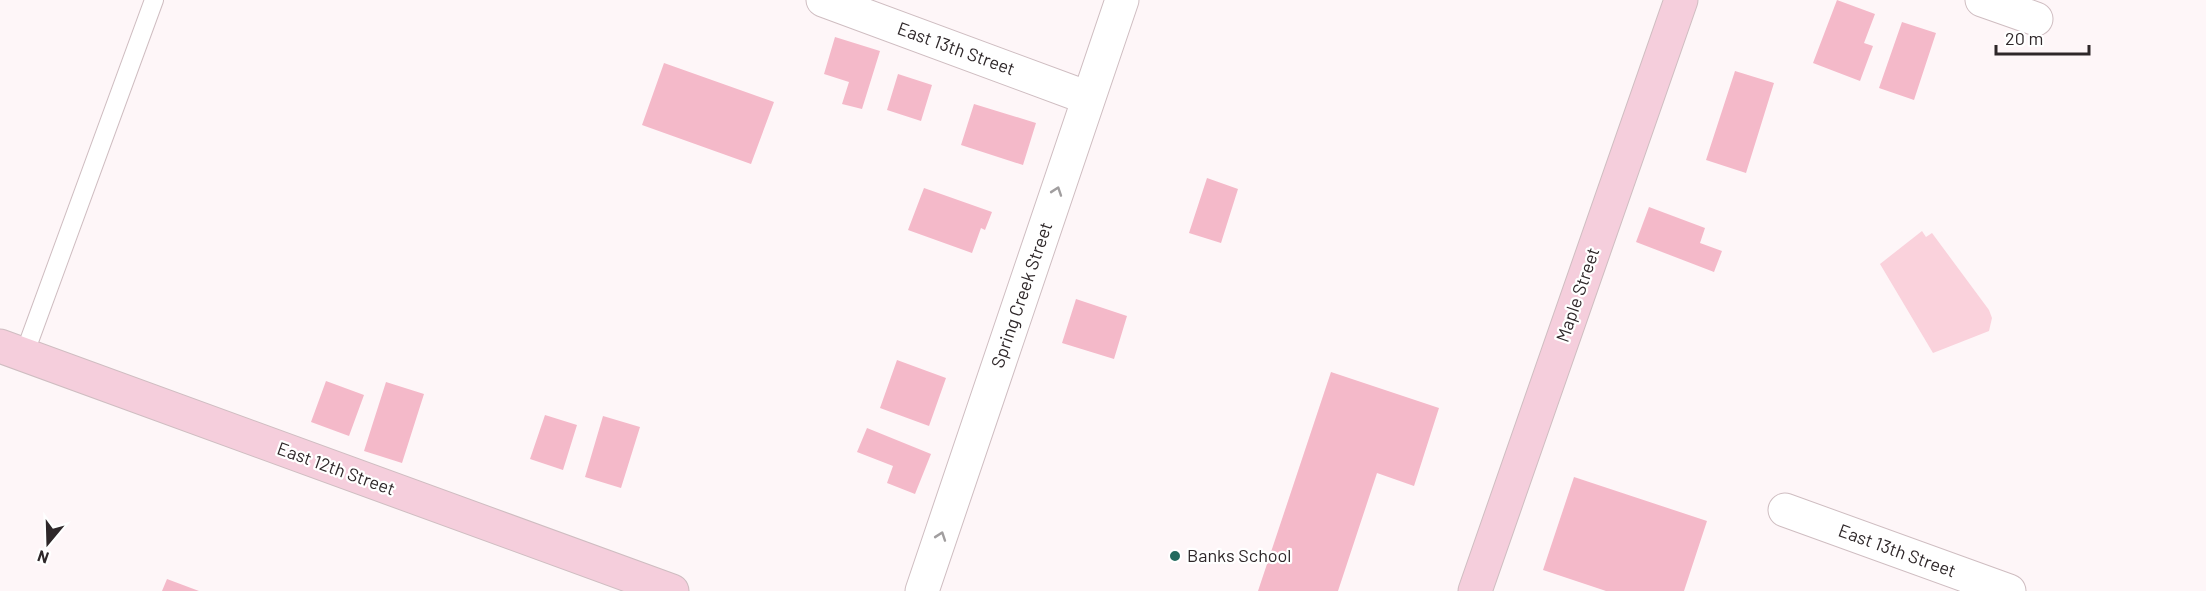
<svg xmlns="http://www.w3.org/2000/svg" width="2206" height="591" font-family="Barlow,sans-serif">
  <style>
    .green { fill: #fad2dc }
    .building { fill: #f4b9c9 }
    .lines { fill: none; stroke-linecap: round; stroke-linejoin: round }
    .lane-casing { stroke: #cfbdc1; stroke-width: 20 }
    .street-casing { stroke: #cfbdc1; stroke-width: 35 }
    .secondary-casing { stroke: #cfbdc1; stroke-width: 35 }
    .lane { stroke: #fff; stroke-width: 18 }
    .street { stroke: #fff; stroke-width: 33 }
    .secondary { stroke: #f5cedc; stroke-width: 33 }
    .oneway { stroke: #a19e9f }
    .poi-dot { fill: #236a5e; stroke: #fff; stroke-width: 2 }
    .labels { text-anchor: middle; stroke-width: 4.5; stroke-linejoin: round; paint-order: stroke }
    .street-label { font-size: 18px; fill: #2e2729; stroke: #fff }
    .poi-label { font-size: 18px; fill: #2e2729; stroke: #fff; text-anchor: start }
  </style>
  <rect width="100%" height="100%" fill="#fef6f8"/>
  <!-- green -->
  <path class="green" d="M 1922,231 L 1926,237 L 1932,233 L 1989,310 L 1992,318 L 1989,331 L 1933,353 L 1880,264 Z"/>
  <!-- building -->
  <path class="building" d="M 1837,0 L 1875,14 L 1864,43 L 1873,46 L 1860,81 L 1813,63 Z
    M 1902,22 L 1936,33 L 1914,100 L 1879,88 Z
    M 835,37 L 880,51 L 862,109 L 842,104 L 849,82 L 824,74 Z
    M 664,63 L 774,102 L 751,164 L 642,125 Z
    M 1735,71 L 1774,83 L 1746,173 L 1706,160 Z
    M 898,74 L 932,85 L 921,121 L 887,110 Z
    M 974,104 L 1036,123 L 1023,165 L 961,145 Z
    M 1207,178 L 1238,189 L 1221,243 L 1189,233 Z
    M 924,188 L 992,212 L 985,230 L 981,228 L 972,253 L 908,230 Z
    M 1649,207 L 1705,228 L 1700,243 L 1722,251 L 1714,272 L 1636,242 Z
    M 1076,299 L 1127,316 L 1114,359 L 1062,343 Z
    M 897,360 L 946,378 L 929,426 L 880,408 Z
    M 1331,372 L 1439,408 L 1414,486 L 1377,473 L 1338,591 L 1258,591 Z
    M 326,381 L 364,395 L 349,436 L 311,422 Z
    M 386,382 L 424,394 L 402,463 L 364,451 Z
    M 545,415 L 577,425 L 563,470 L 530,459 Z
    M 603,416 L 640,427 L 621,488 L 585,477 Z
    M 867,428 L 931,454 L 915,494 L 887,483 L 893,466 L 857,452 Z
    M 1574,477 L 1707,521 L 1684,591 L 1606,591 L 1543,570 Z
    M 167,579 L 199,591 L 162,591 Z"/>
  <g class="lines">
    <!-- lane casing -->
    <g class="lane-casing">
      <path id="lane" d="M 24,355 L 154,0"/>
    </g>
    <!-- street casing -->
    <g class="street-casing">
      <path id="street" d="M 823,0 L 1088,98
        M 1982,0 L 2036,19
        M 1785,510 L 2009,591
        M 922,591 L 1122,0"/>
    </g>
    <!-- secondary casing -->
    <g class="secondary-casing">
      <path id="secondary" d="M 0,346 L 672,591
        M 1475,591 L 1681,0"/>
    </g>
    <!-- lane -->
    <use href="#lane" class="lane"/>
    <!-- street -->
    <use href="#street" class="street"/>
    <!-- secondary -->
    <use href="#secondary" class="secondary"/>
  </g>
  <!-- one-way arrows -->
  <defs><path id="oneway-chevron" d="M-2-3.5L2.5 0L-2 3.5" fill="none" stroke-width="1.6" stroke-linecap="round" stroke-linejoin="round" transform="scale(1.5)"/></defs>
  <g class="oneway">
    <use href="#oneway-chevron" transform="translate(1057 191) rotate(-71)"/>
    <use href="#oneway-chevron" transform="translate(941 536) rotate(-71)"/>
  </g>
  <!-- markers -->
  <circle class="poi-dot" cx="1175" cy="556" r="6"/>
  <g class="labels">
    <!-- street labels -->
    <g class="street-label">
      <text transform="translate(956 49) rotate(20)" y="6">East 13th Street</text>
      <text transform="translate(1022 295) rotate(-71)" y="6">Spring Creek Street</text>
      <text transform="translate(1578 295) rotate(-71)" y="6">Maple Street</text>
      <text transform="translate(336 469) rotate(20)" y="6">East 12th Street</text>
      <text transform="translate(1897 551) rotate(20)" y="6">East 13th Street</text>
    </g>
    <!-- poi labels -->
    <g class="poi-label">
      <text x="1187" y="562">Banks School</text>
    </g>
  </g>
  <!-- north arrow -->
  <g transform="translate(48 543) rotate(199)" stroke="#ffffff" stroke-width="4.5" paint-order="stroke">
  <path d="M0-4.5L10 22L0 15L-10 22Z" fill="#2e2729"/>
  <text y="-9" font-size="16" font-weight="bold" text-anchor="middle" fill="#2e2729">N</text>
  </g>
  <!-- scale -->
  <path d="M1996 45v9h93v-9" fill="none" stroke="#2e2729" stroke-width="3"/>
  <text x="2005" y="45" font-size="18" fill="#2e2729" stroke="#ffffff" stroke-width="4.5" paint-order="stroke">20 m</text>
</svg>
